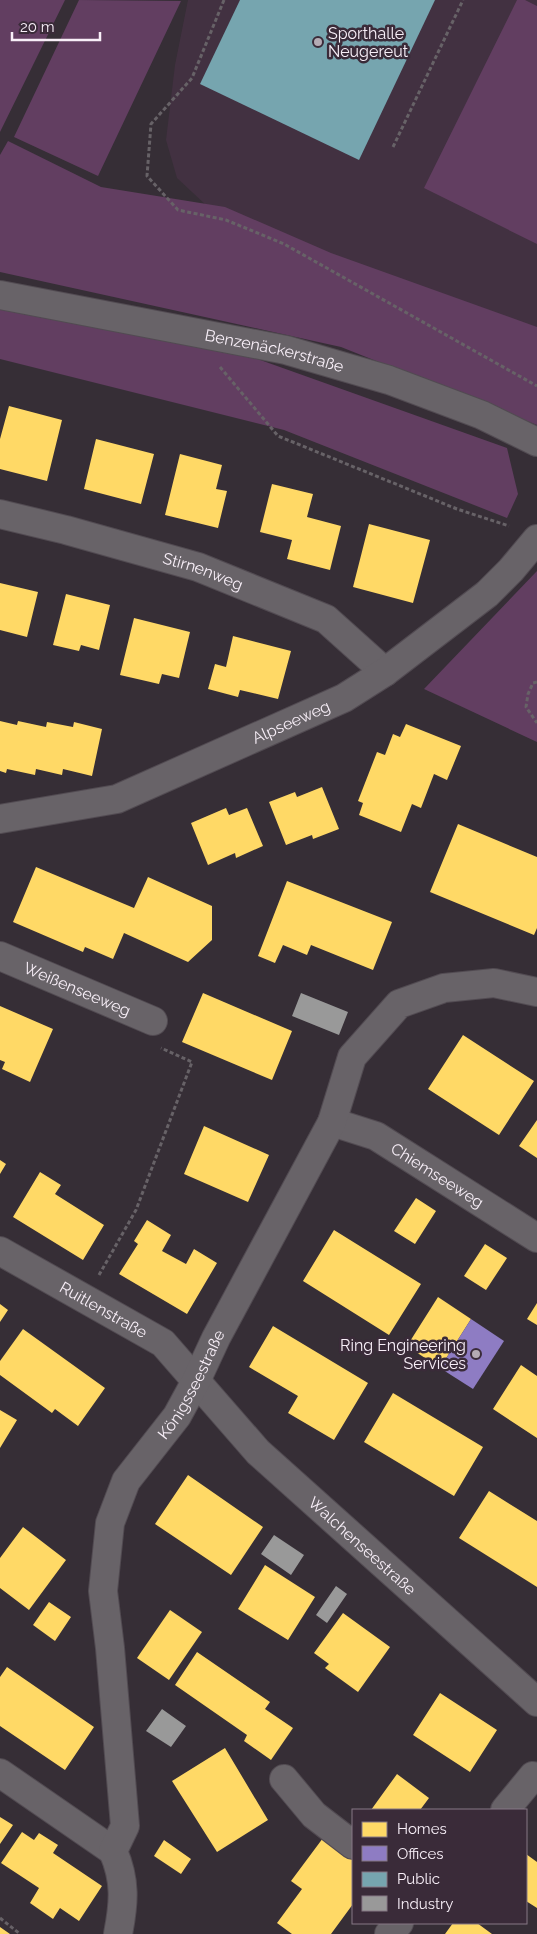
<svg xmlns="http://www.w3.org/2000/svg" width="537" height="1934" font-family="Raleway,sans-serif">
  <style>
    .built { fill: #423141 }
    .green { fill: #623e61 }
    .homes { fill: #ffd966 }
    .offices { fill: #8e7cc3 }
    .public { fill: #76a5af }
    .industry { fill: #999 }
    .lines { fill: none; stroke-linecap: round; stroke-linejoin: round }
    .minor-casing { stroke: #524b52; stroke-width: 30 }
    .path { stroke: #676267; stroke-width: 3; stroke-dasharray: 4 2.5; stroke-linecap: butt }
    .minor { stroke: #686368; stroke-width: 28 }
    .poi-dot { fill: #b4abb4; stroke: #3a2b39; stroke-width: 2 }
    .labels { text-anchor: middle; stroke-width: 5; stroke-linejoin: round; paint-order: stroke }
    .poi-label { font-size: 16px; fill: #f8eff8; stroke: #3a2b39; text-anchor: start }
    .street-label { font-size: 16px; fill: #f8eff8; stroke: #3a2b39 }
  </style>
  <rect width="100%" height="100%" fill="#362e36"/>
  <!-- built -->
  <path class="built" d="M 188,0 L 537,0 L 537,345 L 254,250 L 177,178 L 166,140 L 175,65 Z"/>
  <!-- green -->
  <path class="green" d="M 0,0 L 65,0 L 0,132 Z
    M 79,0 L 181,1 L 98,176 L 14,137 Z
    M 517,0 L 525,0 L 537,6 L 537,244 L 424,188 Z
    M 8,141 L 101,187 L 225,207 L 331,253 L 537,327 L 537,425 L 341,347 L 0,272 L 0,155 Z
    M 0,305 L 224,347 L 507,448 L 518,494 L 507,518 L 284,430 L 0,359 Z
    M 537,571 L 537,742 L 424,689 Z"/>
  <!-- homes -->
  <path class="homes" d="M 9,406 L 62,420 L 47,481 L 0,469 L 0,439 Z
    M 96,439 L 154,454 L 141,504 L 84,489 Z
    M 180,454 L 222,465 L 216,489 L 227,491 L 218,528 L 165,515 Z
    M 272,484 L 313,494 L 307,517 L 341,526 L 330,570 L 287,559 L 292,540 L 260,532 Z
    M 369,524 L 430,540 L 413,603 L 353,587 Z
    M 0,583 L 38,592 L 27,637 L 0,630 Z
    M 66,594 L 110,605 L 99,650 L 81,645 L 79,651 L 53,645 Z
    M 134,618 L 190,632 L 179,678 L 162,674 L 159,684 L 120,675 Z
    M 233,636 L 291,651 L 278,699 L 240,690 L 238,697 L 208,689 L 215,664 L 226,667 Z
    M 0,721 L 17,725 L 18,721 L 46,727 L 47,722 L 73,727 L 74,722 L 102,729 L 92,776 L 63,769 L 62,775 L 36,769 L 35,775 L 7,769 L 6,773 L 0,771 Z
    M 406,724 L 461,746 L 447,780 L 434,774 L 421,808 L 412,804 L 401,832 L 359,815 L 363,803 L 358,801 L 377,752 L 385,755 L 393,734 L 400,737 Z
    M 322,787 L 339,829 L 313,839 L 312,835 L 286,845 L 269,802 L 295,792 L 297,797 Z
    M 226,808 L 229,815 L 247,808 L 263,846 L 236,858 L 235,853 L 208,865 L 191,823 Z
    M 458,824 L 537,857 L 537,928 L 534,935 L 430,892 Z
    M 36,867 L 134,908 L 148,877 L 212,906 L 212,940 L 188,962 L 124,933 L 113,959 L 85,947 L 83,952 L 13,922 Z
    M 287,881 L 392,922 L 373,970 L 311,945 L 307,955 L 283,945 L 275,963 L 258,956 Z
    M 203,993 L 292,1031 L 272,1080 L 182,1042 Z
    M 0,1006 L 53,1029 L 30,1082 L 2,1069 L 5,1062 L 0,1060 Z
    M 463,1035 L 534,1081 L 499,1135 L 428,1089 Z
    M 537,1120 L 537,1158 L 519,1146 Z
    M 204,1126 L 269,1155 L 248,1202 L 184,1174 Z
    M 0,1160 L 6,1164 L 0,1174 Z
    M 40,1172 L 61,1185 L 55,1194 L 104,1225 L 83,1260 L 13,1217 Z
    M 416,1198 L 436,1211 L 415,1244 L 394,1231 Z
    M 147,1220 L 171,1235 L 162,1251 L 186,1264 L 194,1249 L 217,1263 L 187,1314 L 119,1274 L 138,1244 L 134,1241 Z
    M 334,1230 L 421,1284 L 389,1335 L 303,1281 Z
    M 485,1244 L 507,1258 L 486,1290 L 464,1276 Z
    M 438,1297 L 471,1319 L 440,1368 L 407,1346 Z
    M 537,1303 L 537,1325 L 527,1319 Z
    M 0,1304 L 8,1310 L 0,1322 Z
    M 273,1326 L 368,1383 L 334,1440 L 288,1413 L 298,1396 L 249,1367 Z
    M 23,1329 L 105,1388 L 78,1426 L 55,1409 L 52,1413 L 0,1375 L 0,1361 Z
    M 521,1365 L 537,1376 L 537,1438 L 493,1409 Z
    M 393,1393 L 483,1447 L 454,1496 L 364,1442 Z
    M 0,1410 L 17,1420 L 0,1448 Z
    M 188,1475 L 263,1527 L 231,1575 L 155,1524 Z
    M 489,1491 L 537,1521 L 537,1587 L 459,1538 Z
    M 23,1527 L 66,1560 L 29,1610 L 0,1588 L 0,1558 Z
    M 265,1565 L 315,1597 L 288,1640 L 238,1609 Z
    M 49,1602 L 71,1617 L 55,1641 L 33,1625 Z
    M 170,1610 L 202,1632 L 169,1680 L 137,1658 Z
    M 343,1613 L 390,1647 L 358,1692 L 325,1668 L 329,1664 L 314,1653 Z
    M 197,1652 L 270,1702 L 265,1709 L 293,1728 L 271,1760 L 244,1741 L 247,1735 L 175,1685 Z
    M 7,1667 L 94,1727 L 65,1770 L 0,1726 L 0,1677 Z
    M 440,1693 L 497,1730 L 470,1772 L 413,1735 Z
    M 225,1748 L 268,1820 L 217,1852 L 172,1781 Z
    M 397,1774 L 429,1798 L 420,1810 L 371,1810 Z
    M 0,1817 L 13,1825 L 0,1844 Z
    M 22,1832 L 34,1840 L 39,1833 L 58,1845 L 53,1853 L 102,1886 L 79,1921 L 60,1908 L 53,1919 L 30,1903 L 39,1888 L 1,1863 Z
    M 323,1838 L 353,1860 L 353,1904 L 331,1934 L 292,1934 L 277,1923 L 302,1889 L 291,1881 Z
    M 164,1840 L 191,1859 L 181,1874 L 154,1856 Z
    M 526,1854 L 537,1862 L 537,1908 L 526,1901 Z
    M 453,1923 L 477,1923 L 492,1934 L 445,1934 Z
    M 0,1927 L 10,1934 L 0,1934 Z"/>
  <!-- offices -->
  <path class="offices" d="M 471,1319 L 504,1341 L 473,1389 L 440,1368 Z"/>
  <!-- public -->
  <path class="public" d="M 240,0 L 435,0 L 359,160 L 200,84 Z"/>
  <!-- industry -->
  <path class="industry" d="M 301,993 L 348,1012 L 339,1035 L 292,1016 Z
    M 274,1535 L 304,1555 L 291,1575 L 261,1554 Z
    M 336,1586 L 347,1594 L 327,1623 L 316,1615 Z
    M 162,1709 L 186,1726 L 171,1747 L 146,1731 Z"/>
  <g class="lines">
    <!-- minor casing -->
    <g class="minor-casing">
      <g id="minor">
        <path id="s1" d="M 0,295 L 286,350 L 389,380 L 482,415 L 537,442"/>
        <path id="s2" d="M 0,514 L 66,530 L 198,567 L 326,619 L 385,672"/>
        <path id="s3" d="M 0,819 L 117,799 L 344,698 L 385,672 L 487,594 L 511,570 L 537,539"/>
        <path id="s4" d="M 0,956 L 153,1021"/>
        <path id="s5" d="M 332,1122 L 376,1136 L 537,1238"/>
        <path id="s6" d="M 0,1251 L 163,1343 L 258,1452 L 537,1702"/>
        <path d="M 0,1773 L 113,1851"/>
        <path d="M 284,1779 L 314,1815 L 353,1845"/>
        <path d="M 505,1810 L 533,1776"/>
        <path id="s7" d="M 118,1934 C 124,1903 126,1881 113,1851 L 125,1826 L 110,1648 L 103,1591 L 110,1523 L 126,1481 L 177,1416 L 196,1381 L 216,1338 L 332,1122 L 352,1057 L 399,1004 L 444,988 L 494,983 L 537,992"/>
        <path d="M 389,1934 L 399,1923"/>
      </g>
    </g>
    <!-- path -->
    <path class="path" d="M 224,0 L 192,78 L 151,124 L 147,176 L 178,210 L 226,220 L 284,244 L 537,386
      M 393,147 L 463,0
      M 220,367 L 278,436 L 457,509 L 509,526
      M 537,682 L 533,683 L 528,694 L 526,707 L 537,723
      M 99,1275 L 136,1210 L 192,1062 L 161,1048
      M 0,1918 L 20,1934"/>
    <!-- minor -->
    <use href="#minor" class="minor"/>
  </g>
  <!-- markers -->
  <g class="poi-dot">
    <circle cx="318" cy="42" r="5"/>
    <circle cx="476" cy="1354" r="5"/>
  </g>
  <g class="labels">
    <!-- poi labels -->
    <g class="poi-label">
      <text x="328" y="39">Sporthalle<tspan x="328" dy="18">Neugereut</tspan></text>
      <text x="466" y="1351" text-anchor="end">Ring Engineering<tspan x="466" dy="18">Services</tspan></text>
    </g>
    <!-- street labels -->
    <g class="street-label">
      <text dy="6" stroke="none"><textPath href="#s1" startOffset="280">Benzenäckerstraße</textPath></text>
      <text dy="6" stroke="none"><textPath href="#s2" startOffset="211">Stirnenweg</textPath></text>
      <text dy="6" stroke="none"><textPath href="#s3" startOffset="309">Alpseeweg</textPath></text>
      <text dy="6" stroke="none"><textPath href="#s4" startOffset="84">Weißenseeweg</textPath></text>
      <text dy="6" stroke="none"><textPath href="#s5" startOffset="119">Chiemseeweg</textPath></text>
      <text dy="6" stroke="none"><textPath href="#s6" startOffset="119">Ruitlenstraße</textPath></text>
      <text dy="6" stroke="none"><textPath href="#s7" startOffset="579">Königsseestraße</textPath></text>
      <text dy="6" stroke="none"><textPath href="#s6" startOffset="472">Walchenseestraße</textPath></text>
    </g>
  </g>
  <!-- legend -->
  <rect x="352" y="1809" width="175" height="115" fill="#3a2b39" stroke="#867985"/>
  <rect x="362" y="1822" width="25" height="15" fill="#ffd966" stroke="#867985"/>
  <text x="397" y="1834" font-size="15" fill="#f8eff8">Homes</text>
  <rect x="362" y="1846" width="25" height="15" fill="#8e7cc3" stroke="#867985"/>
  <text x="397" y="1859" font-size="15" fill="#f8eff8">Offices</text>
  <rect x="362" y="1872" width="25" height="15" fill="#76a5af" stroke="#867985"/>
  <text x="397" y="1884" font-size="15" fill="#f8eff8">Public</text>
  <rect x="362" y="1896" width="25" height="15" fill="#999999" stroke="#867985"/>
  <text x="397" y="1909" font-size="15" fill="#f8eff8">Industry</text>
  <!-- scale -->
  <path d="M12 32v8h88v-8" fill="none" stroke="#f8eff8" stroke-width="2.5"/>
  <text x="20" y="32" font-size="15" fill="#f8eff8" stroke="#3a2b39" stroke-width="4" paint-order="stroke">20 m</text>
</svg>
